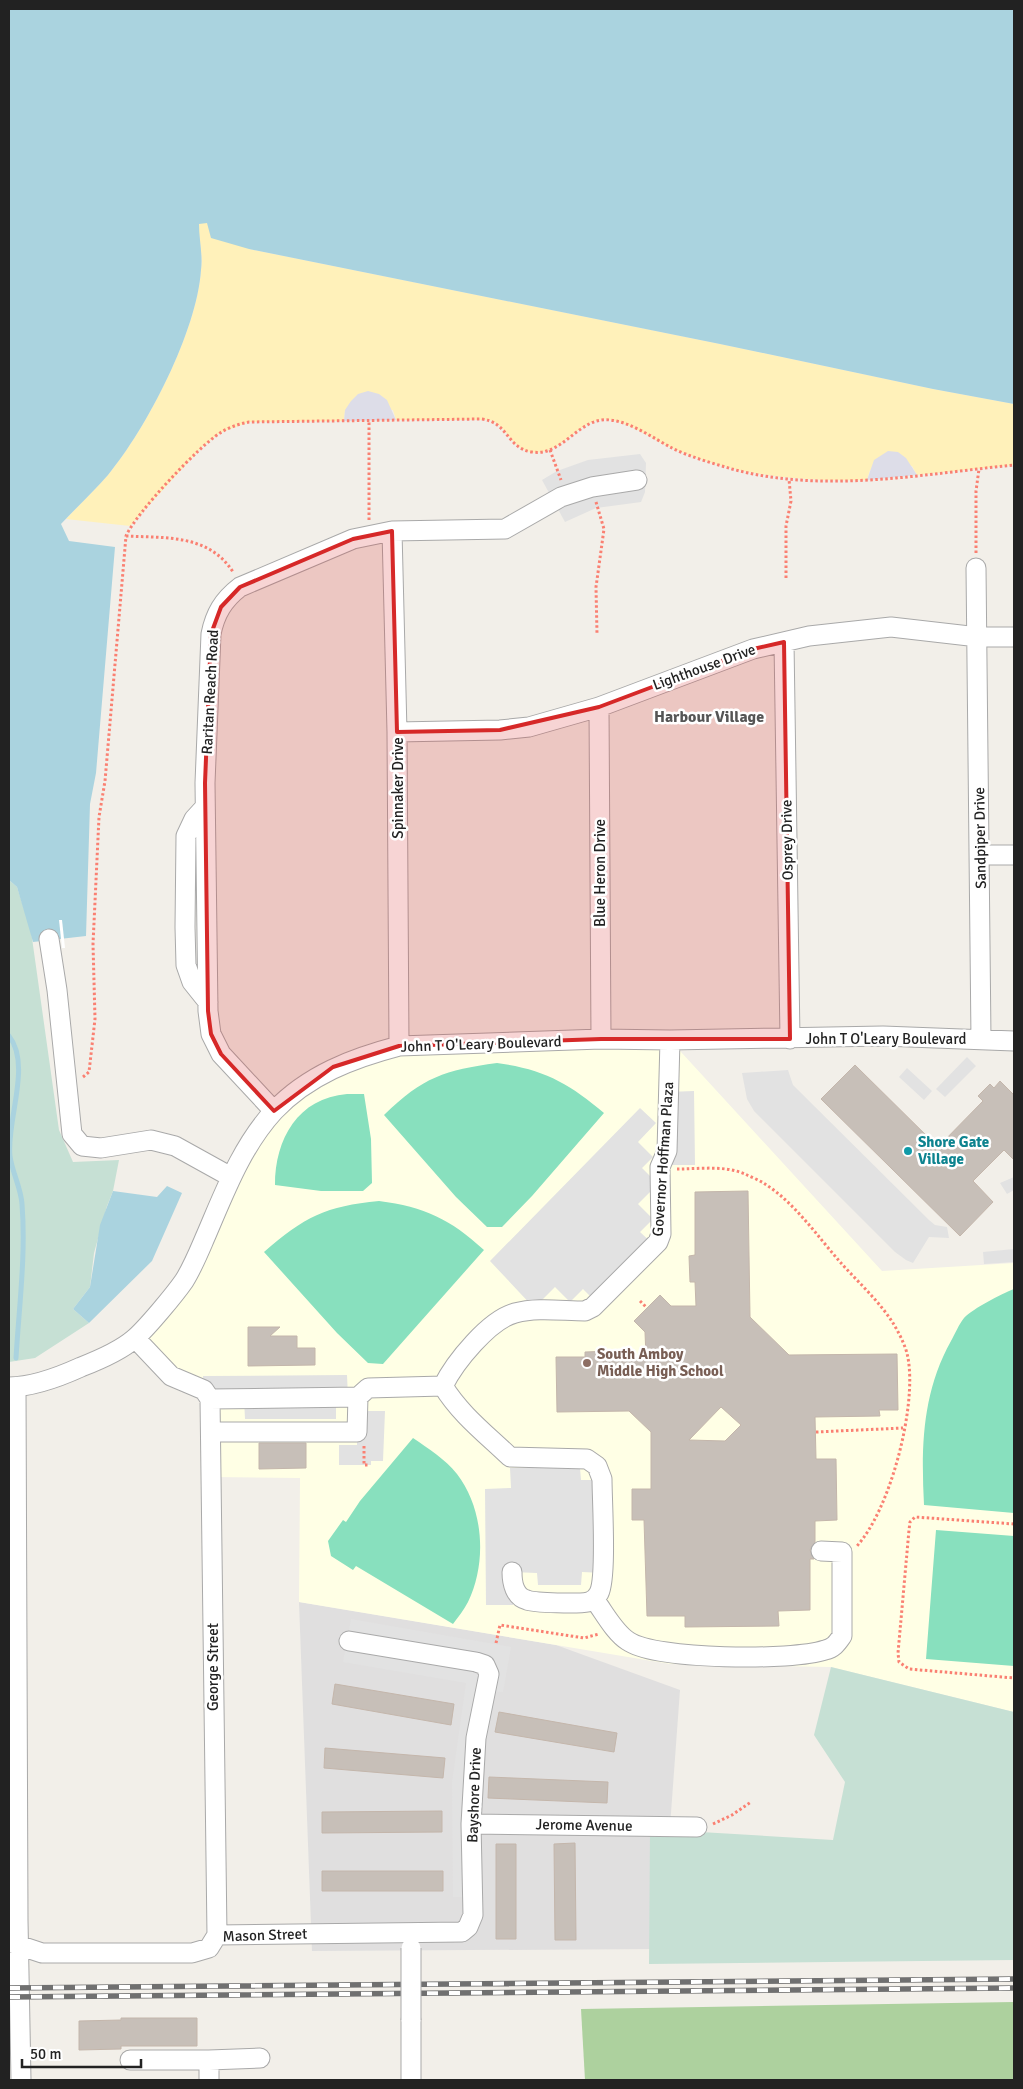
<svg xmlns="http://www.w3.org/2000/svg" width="1023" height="2089" font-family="Signika,sans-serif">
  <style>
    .residential { fill: #e0dfdf }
    .education { fill: #ffffe5 }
    .forest { fill: #add19e }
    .wetland { fill: #c6e0d4 }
    .sand { fill: #fff1ba }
    .pitch { fill: #88e0be }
    .parking { fill: #e2e2e2 }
    .plaza { fill: #dddde8 }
    .water { fill: #aad3df }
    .pier { fill: #fff }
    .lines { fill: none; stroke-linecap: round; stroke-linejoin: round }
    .stream { stroke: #aad3df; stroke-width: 5 }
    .building { fill: #c7bfb8; stroke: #c4b6ab; fill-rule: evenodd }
    .minor-casing { stroke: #a9a9a9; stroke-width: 21 }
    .path { stroke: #fa8072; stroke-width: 3; stroke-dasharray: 2.5 2.5; stroke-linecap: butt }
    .minor { stroke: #fff; stroke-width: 19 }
    .rail-casing { stroke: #707070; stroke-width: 5.5 }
    .rail { stroke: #fff; stroke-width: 4; stroke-dasharray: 11; stroke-linecap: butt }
    .minor-bridge-casing { stroke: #a9a9a9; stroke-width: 21; stroke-linecap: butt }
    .minor-bridge { stroke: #fff; stroke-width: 19 }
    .marked { fill: #d62828; fill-opacity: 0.2; stroke: #d62828; stroke-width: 4; stroke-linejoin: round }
    .culture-dot { fill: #0f9aa8; stroke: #fff; stroke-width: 2 }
    .education-dot { fill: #8d6e63; stroke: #fff; stroke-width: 2 }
    .labels { text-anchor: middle; stroke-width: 5; stroke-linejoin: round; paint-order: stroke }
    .street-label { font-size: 15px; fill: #222; stroke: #fff }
    .culture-label { font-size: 15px; font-weight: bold; fill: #0d838f; stroke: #fff; text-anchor: start }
    .education-label { font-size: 15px; font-weight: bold; fill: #785e54; stroke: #fff; text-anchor: start }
    .neighbourhood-label { font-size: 16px; font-weight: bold; fill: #555; stroke: #fff }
  </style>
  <rect width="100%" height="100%" fill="#f2efe9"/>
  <!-- residential -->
  <path class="residential" d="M 299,1602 L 556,1645 L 680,1690 L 661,1949 L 312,1951 Z"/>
  <!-- education -->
  <path class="education" d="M 670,1040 L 882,1271 L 1014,1263 L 1014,1712 L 831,1667 L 670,1664 L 299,1602 L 300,1478 L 211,1477 L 210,1399 L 135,1338 L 184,1281 L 274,1111 L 368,1054 Z"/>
  <!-- forest -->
  <path class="forest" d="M 1014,2002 L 1014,2080 L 585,2080 L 581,2009 Z"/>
  <!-- wetland -->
  <path class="wetland" d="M 9,880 L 17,887 L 31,931 L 59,1130 L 73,1162 L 119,1160 L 113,1191 L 107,1206 L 94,1253 L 90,1287 L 73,1309 L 89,1323 L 35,1358 L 9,1362 Z
    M 831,1667 L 1014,1712 L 1014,1960 L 649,1964 L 650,1829 L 833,1840 L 845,1782 L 814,1735 Z"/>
  <!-- sand -->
  <path class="sand" d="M 202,223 L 207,223 L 249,249 L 720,344 L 933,389 L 1014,404 L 1014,465 L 917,475 L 912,466 L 870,470 L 867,480 C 800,482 736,476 674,449 C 653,440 634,425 612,420 C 580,413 563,458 530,452 C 511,448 507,426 490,420 L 396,420 L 393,410 L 345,410 L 344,421 L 249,422 L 220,433 L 203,446 L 130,526 L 66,519 C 80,504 95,490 108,475 C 147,428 197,331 201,270 C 203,255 199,239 198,224 Z"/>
  <!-- pitch -->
  <path class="pitch" d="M 497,1063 C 543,1069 569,1083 604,1113 L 532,1196 L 502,1227 L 487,1227 L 456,1197 L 384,1115 C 423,1077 445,1070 497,1063 Z
    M 347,1094 L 364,1094 L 371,1139 L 372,1183 L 363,1191 L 321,1191 L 275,1185 C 275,1139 298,1098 347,1094 Z
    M 379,1201 C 425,1207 450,1219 484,1250 L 383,1364 L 368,1363 L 337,1333 L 264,1252 C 304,1217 326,1206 379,1201 Z
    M 1014,1289 L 1014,1513 L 924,1505 C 921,1447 922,1393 951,1341 C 955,1334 959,1324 964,1318 C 974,1308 1001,1294 1014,1289 Z
    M 413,1438 C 429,1449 445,1459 457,1474 C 484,1509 487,1563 468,1602 C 464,1610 458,1617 453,1624 L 356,1566 L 353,1570 L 331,1556 L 328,1541 L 343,1520 L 346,1522 L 360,1501 Z
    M 936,1530 L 1014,1536 L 1014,1666 L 926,1659 Z"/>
  <!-- parking -->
  <path class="parking" d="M 640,454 L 646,463 L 645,492 L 641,502 L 596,508 L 565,522 L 542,480 L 557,471 L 588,460 Z
    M 967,1057 L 976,1066 L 945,1097 L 936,1089 Z
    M 907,1068 L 932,1091 L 924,1100 L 899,1077 Z
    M 788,1070 L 793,1085 L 929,1220 L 935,1225 L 947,1227 L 949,1238 L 929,1237 L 913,1263 L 906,1260 L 895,1252 L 754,1111 L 747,1099 L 742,1073 Z
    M 694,1091 L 695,1165 L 661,1165 L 668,1092 Z
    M 640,1108 L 656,1123 L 638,1142 L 653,1157 L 642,1168 L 658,1184 L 638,1204 L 653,1219 L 640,1232 L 655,1246 L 597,1303 L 583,1289 L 570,1302 L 555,1287 L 534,1308 L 490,1261 Z
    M 1014,1177 L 1014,1190 L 1007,1194 L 1000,1183 Z
    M 1014,1249 L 1014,1262 L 984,1264 L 983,1252 Z
    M 347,1375 L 348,1397 L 336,1398 L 336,1419 L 245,1419 L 244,1399 L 204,1390 L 203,1376 Z
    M 357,1411 L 385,1411 L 383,1461 L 371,1461 L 371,1465 L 339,1465 L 339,1445 L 357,1445 Z
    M 510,1468 L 580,1468 L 581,1480 L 602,1480 L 603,1573 L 582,1572 L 581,1585 L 538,1585 L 537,1573 L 512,1572 L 513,1605 L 486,1605 L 485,1489 L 511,1488 Z
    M 351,1619 L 511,1647 L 503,1692 L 479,1690 L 465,1766 L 466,1897 L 453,1897 L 452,1782 L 466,1683 L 343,1662 Z"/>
  <!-- plaza -->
  <path class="plaza" d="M 368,391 L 379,394 L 387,400 L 396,420 L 344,421 L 345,410 L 351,401 L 358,394 Z
    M 888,451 L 898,452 L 906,458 L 917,475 L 867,480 L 874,460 Z"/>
  <!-- water -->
  <path class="water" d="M 9,9 L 1014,9 L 1014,404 L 933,389 L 720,344 L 249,249 L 211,238 L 207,223 L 199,224 C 199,239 203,255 201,270 C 197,331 147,428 108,475 C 93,492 76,508 61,524 L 69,541 L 115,547 L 96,773 L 90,804 L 86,936 L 33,942 L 17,887 L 9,880 Z
    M 167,1186 L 182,1193 L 152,1261 L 89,1323 L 73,1309 L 90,1287 L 100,1225 L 113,1191 L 157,1197 Z"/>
  <!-- pier -->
  <path class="pier" d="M 59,920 L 62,920 L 65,948 L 62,948 Z"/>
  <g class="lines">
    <!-- stream -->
    <path class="stream" d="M 9,1036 C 32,1065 6,1121 10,1156 C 12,1172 21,1188 22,1204 C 26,1255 19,1307 16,1358"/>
  </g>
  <!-- building -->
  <path class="building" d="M 855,1065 L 938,1147 L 983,1101 L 978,1096 L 990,1084 L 994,1088 L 1000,1081 L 1014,1095 L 1014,1160 L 1004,1150 L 973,1181 L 993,1202 L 960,1236 L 821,1099 Z
    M 748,1191 L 750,1317 L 789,1355 L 897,1354 L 898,1410 L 879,1410 L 880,1416 L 815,1417 L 816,1459 L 836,1459 L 837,1520 L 815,1521 L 815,1542 L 810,1550 L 814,1559 L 810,1559 L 810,1610 L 778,1611 L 779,1626 L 685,1627 L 685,1616 L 647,1616 L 644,1520 L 632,1520 L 632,1489 L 651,1489 L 651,1432 L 629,1411 L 557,1412 L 556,1357 L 585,1357 L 585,1352 L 613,1351 L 613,1358 L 646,1357 L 645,1332 L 634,1321 L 660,1295 L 671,1306 L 696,1306 L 695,1282 L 690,1282 L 689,1256 L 695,1255 L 695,1192 ZM 721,1407 L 741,1425 L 725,1441 L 689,1440 Z
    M 248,1327 L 280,1327 L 270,1336 L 297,1336 L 297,1348 L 315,1348 L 315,1365 L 248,1366 Z
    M 259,1443 L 306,1443 L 306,1468 L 259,1469 Z
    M 335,1684 L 454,1704 L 451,1725 L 332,1704 Z
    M 499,1712 L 617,1733 L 614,1752 L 495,1732 Z
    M 325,1748 L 445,1758 L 443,1778 L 324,1768 Z
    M 489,1777 L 608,1782 L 607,1803 L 488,1798 Z
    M 442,1811 L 442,1832 L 322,1833 L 322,1812 Z
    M 575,1843 L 576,1940 L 555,1940 L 554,1844 Z
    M 496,1844 L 516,1844 L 516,1939 L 496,1939 Z
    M 322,1871 L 443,1871 L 443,1891 L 322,1891 Z
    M 121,2018 L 197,2018 L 197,2046 L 121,2046 L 121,2049 L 79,2050 L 79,2021 L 121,2020 Z"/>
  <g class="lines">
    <!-- minor casing -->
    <g class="minor-casing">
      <path id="minor" d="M 392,531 L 397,732 L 399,1046
        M 976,568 L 981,1039
        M 784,642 L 790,1039
        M 599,707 L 601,1039
        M 397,732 L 500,730 L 529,727 L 599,707 L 753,649 L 809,636 L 891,627 L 978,637 L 1014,637
        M 205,807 L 194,819 L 186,836 L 185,927 L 186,965 L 192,982 L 208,1002
        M 981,855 L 1014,855
        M 49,939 L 57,990 L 72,1134 L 82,1146 L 101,1148 L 151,1140 L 175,1146 L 231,1177
        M 274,1111 L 221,1054 L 211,1034 L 208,1011 L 205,783 L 211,634 C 215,614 223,600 240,587 L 353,539 L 392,531 L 505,529 L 561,497 L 592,487 L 637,480
        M 135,1338 L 171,1376 L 204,1390 L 210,1399
        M 443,1386 C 455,1362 489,1320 515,1313 C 537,1307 563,1311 585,1311 L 593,1307 L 658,1242 L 661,1234 L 660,1167 L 667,1151 L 670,1040
        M 443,1386 C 460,1414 486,1434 510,1457 L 587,1459 L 597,1466 L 602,1479 C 602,1500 607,1577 599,1593 C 597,1597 593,1601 588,1602 C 579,1604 535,1603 527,1600 C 515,1597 512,1583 512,1572
        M 9,1387 C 33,1387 59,1377 81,1367 C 99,1360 120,1351 134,1339 C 146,1329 175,1294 184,1281 C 193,1267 200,1249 207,1233 C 225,1191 242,1146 274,1111 C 308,1075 353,1058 399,1046 L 601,1039 L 670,1040 L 883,1036 L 1014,1041
        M 16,1387 L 18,1920 L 21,2080
        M 210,1399 L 217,1935
        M 210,1399 L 358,1397 L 368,1388 L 443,1386
        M 211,1432 L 357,1432 L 358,1397
        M 594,1599 C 604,1612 614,1632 628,1641 C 655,1660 793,1661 825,1650 C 834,1648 837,1643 842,1636 L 842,1552 L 821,1551
        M 471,1824 L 697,1827
        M 9,1942 L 42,1953 L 192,1953 L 209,1948 L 217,1935 L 462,1932 L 468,1927 L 473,1915 L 471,1824 L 476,1738 L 489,1674 L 485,1665 L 476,1662 L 349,1641
        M 411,2020 L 411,2080
        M 130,2060 L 209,2060
        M 209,2080 L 209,2060 L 260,2058"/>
    </g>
    <!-- path -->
    <path class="path" d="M 550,450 L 561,480
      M 596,502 L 604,529 L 596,587 L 597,634
      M 369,520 L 369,420
      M 126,536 C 165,538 209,534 233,572
      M 976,553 L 976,491 L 979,469
      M 786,578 L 786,526 L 791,501 L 789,479
      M 83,1077 L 89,1072 L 95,1019 L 93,944 L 99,817 L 105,781 L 126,536 C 136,513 199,446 220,433 C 229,427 239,424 249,422 L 481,419 C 509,422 506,448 532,452 C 563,457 579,416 610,420 C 631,422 653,438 672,448 C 690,457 712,463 732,469 C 824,494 922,474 1014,465
      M 677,1169 C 699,1169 724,1165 745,1174 C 751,1177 759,1180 765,1184 C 795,1203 818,1237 841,1263 C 858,1282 879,1301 893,1323 C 899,1333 906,1346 908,1358 C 917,1407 890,1511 856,1547
      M 640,1301 L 647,1308
      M 816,1432 L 903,1428
      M 364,1446 L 364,1465 L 368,1465
      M 1014,1524 L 915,1517 L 910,1522 L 909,1530 L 898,1653 L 899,1662 L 909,1669 L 1014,1678
      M 496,1643 L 500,1625 L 584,1638 L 599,1634
      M 713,1824 L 732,1815 L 751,1802"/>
    <!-- minor -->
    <use href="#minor" class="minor"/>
    <!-- rail casing -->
    <g class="rail-casing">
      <path id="rail" d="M 9,1988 L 1014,1979
        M 9,1997 L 1014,1988"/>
    </g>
    <!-- rail -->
    <use href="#rail" class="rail"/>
    <!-- minor-bridge casing -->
    <g class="minor-bridge-casing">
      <path id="minor-bridge" d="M 411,2020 L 411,1948"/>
    </g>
    <!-- minor-bridge -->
    <use href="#minor-bridge" class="minor-bridge"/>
  </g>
  <!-- marked area -->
  <path class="marked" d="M 392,531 L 397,732 L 500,730 L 599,707 L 753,649 L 784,642 L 790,1039 L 601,1039 L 399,1046 L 333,1067 L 274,1111 L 221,1054 L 211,1034 L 208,1011 L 205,783 L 211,634 L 221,607 L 240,587 L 353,539 Z"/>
  <!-- markers -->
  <circle class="culture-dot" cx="908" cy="1151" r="5"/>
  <circle class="education-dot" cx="587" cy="1363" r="5"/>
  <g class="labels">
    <!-- street labels -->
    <g class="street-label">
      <text transform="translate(704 667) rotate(-20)" y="5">Lighthouse Drive</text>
      <text transform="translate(210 692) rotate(-87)" y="5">Raritan Reach Road</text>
      <text transform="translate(398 788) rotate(-90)" y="5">Spinnaker Drive</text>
      <text transform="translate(980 838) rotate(-91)" y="5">Sandpiper Drive</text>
      <text transform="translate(787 840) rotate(-91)" y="5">Osprey Drive</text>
      <text transform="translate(600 873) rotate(-90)" y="5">Blue Heron Drive</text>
      <text x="886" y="1044">John T O'Leary Boulevard</text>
      <text transform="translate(481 1044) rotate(-2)" y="5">John T O'Leary Boulevard</text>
      <text transform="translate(663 1159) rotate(-86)" y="5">Governor Hoffman Plaza</text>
      <text transform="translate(213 1667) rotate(-90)" y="5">George Street</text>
      <text transform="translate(474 1795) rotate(-88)" y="5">Bayshore Drive</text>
      <text transform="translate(584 1825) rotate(1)" y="5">Jerome Avenue</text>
      <text transform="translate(265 1935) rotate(-2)" y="5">Mason Street</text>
    </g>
    <!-- culture labels -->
    <g class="culture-label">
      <text x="918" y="1147">Shore Gate<tspan x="918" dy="17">Village</tspan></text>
    </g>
    <!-- education labels -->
    <g class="education-label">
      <text x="597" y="1359">South Amboy<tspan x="597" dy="17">Middle High School</tspan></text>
    </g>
    <!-- neighbourhood labels -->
    <g class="neighbourhood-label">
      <text x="709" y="722">Harbour Village</text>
    </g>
  </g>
  <!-- border -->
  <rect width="1023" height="2089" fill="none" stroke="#222222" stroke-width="20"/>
  <!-- scale -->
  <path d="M22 2059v8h119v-8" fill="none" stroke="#222222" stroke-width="2.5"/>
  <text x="30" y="2059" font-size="15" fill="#222222" stroke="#ffffff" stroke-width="4" paint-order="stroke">50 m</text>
</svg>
